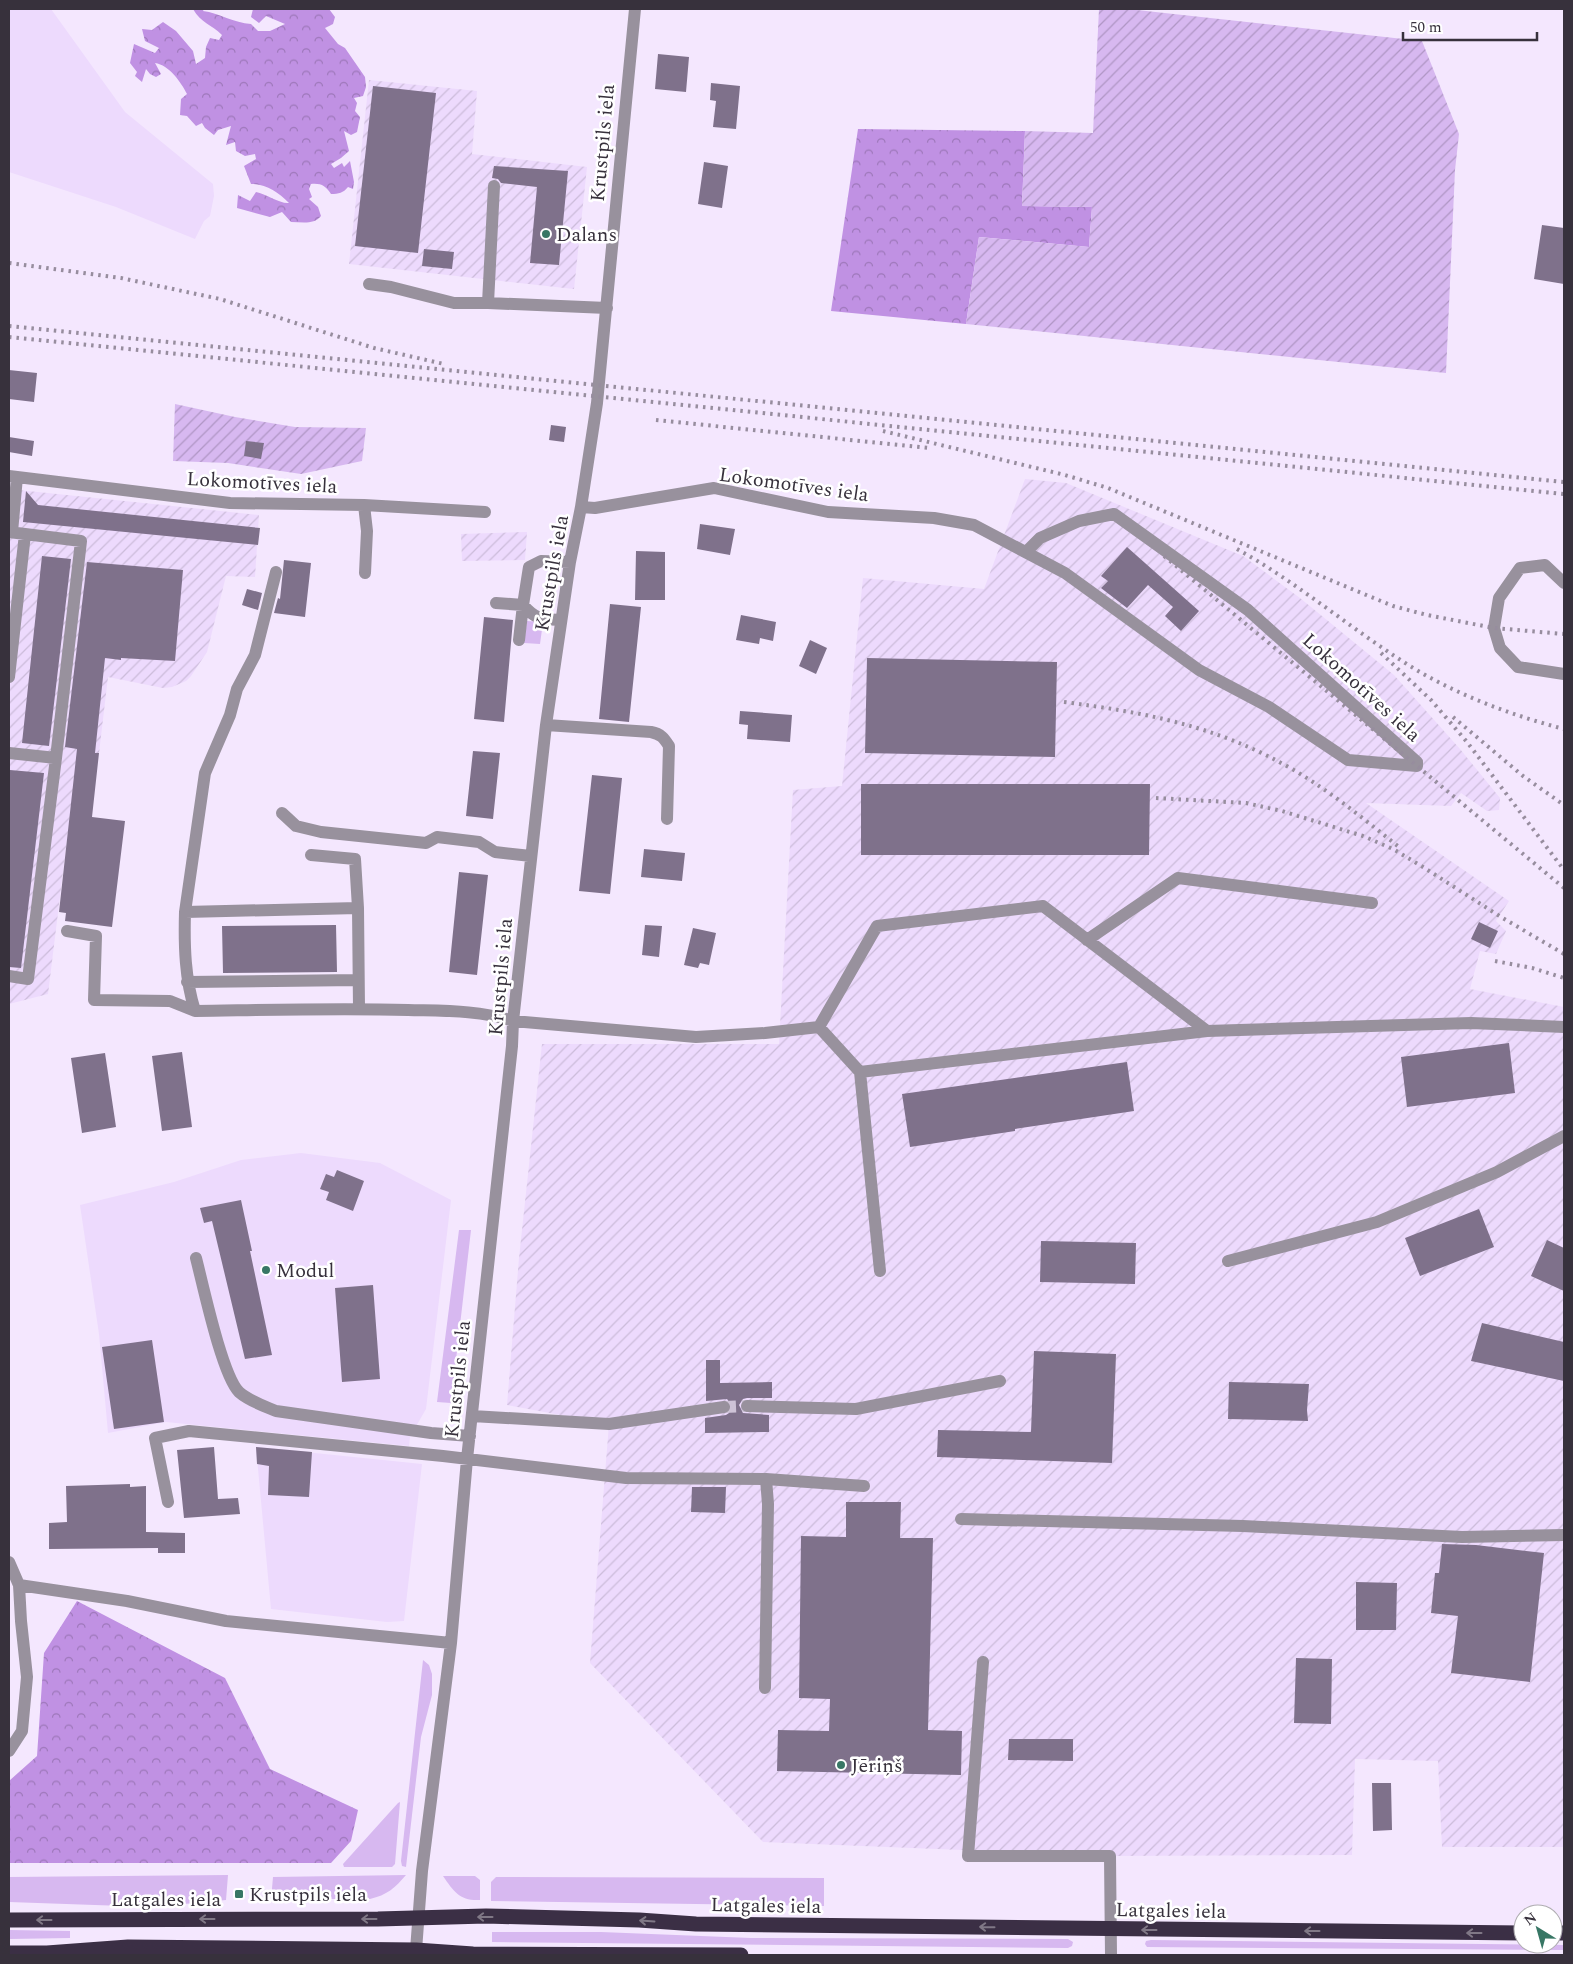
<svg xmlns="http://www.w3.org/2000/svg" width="1573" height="1964" font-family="Spectral,serif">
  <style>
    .built { fill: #eddafd }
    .industrial { fill: url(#industrial-furrows) }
    .green { fill: #d7b8f0 }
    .forest { fill: url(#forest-crowns) }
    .garden { fill: url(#garden-furrows) }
    .building { fill: #7f718b }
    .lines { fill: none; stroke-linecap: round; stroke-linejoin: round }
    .minor-tunnel { stroke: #cec3d7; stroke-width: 12; stroke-dasharray: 12 6; stroke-linecap: butt }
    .minor { stroke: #98919d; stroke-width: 12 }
    .highway { stroke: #3b2f45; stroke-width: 15 }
    .rail { stroke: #978d9e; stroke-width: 4; stroke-dasharray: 2.5 5; stroke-linecap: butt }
    .oneway { stroke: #807886 }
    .poi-dot { fill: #387765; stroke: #fff; stroke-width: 2 }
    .labels { text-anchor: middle; stroke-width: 5; stroke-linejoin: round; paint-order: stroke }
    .street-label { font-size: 20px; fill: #37313c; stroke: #fff }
    .poi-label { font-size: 20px; fill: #37313c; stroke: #fff; text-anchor: start }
  </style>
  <defs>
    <pattern id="industrial-furrows" width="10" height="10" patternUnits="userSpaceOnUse" patternTransform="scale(1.25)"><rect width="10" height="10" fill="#eddafd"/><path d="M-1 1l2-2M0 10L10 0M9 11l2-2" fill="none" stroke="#ccbcda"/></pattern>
    <pattern id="forest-crowns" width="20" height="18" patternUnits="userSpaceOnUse" patternTransform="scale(1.25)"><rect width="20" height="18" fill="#c091e3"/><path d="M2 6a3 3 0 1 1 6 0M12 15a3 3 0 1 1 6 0" fill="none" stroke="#9d77b9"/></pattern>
    <pattern id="garden-furrows" width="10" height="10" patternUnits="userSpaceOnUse" patternTransform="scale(1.25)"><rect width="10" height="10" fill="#d7b8f0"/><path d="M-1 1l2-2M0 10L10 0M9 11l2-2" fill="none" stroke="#af96c4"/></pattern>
  </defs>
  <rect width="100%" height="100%" fill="#f4e7fe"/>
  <!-- built -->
  <path class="built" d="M 9,9 L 51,9 L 125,112 L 213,184 L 214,196 L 210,216 L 204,221 L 195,239 L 116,207 L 9,172 Z
    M 301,1153 L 380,1163 L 451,1200 L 426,1409 L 410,1437 L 409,1446 L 166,1422 L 108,1433 L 99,1334 L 80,1205 L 174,1182 L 241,1160 Z
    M 256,1447 L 422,1464 L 404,1621 L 387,1622 L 271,1609 Z"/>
  <!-- industrial -->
  <path class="industrial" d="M 369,80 L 477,91 L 472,154 L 587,167 L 574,289 L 349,264 Z
    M 1025,479 L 1066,483 L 1243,556 L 1300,598 L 1394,675 L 1460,749 L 1500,798 L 1499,810 L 1487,811 L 1461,793 L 1451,806 L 1366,803 L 1509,901 L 1496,921 L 1506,931 L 1496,954 L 1480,951 L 1470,989 L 1564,1007 L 1564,1847 L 1442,1847 L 1438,1761 L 1355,1759 L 1352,1855 L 1110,1856 L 763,1842 L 590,1663 L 609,1424 L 507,1405 L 519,1258 L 542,1044 L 779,1044 L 793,790 L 842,786 L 863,578 L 984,589 Z
    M 9,489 L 259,515 L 255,577 L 226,576 L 207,652 L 191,676 L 186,681 L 172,687 L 163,688 L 108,677 L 99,753 L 73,791 L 48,994 L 9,1004 Z
    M 527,532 L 525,560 L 462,561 L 461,534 Z"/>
  <!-- green -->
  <path class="green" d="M 527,621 L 543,622 L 540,644 L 524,643 Z
    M 459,1230 L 471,1230 L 451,1403 L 437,1402 Z
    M 423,1660 L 429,1665 L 432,1674 L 432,1695 L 421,1737 L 406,1867 L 402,1866 L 401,1861 Z
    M 400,1802 L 395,1864 L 392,1867 L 344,1867 L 343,1864 L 398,1803 Z
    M 228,1875 L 226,1900 L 152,1907 L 9,1902 L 9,1877 Z
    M 406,1875 C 395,1888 387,1895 370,1899 L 291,1899 L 290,1902 L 271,1900 L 273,1877 Z
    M 443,1876 L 475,1876 L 480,1880 L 480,1900 C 460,1901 454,1892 443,1876 Z
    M 496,1877 L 824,1878 L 824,1906 L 491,1901 L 491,1882 Z
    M 9,1930 L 70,1931 L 70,1938 L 9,1939 Z
    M 492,1932 L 601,1932 L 751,1938 L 1068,1939 L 1073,1942 L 1072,1946 L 1068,1948 L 492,1942 Z
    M 1151,1940 L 1564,1945 L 1564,1950 L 1147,1947 L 1145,1944 L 1146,1941 Z"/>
  <!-- forest -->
  <path class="forest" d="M 193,9 L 204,9 L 203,11 C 219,13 234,23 251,24 L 258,31 L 270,31 L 285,24 L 266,16 L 259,23 L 251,17 L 253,9 L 329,9 L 335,17 L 333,24 L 325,28 L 338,44 L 345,48 L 365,77 L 366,87 L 363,96 L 354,98 L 357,103 L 355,111 L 360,117 L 357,132 L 351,135 L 344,131 L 349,151 L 341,158 L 331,164 L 334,168 L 342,163 L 344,167 L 350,161 L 354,182 L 353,189 L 348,187 C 343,193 339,194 331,194 C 326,186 321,183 311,184 L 309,189 L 312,197 L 309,199 L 318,207 L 321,216 C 314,225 302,222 291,222 L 282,212 L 270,217 L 237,208 L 238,195 L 250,201 L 256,192 C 266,194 280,204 289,203 C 278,192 266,184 251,184 L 244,166 L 256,159 L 255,154 L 245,156 L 236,151 L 235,142 L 226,145 L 231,126 L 218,130 L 214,135 L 205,128 L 202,123 L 196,126 L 187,116 L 180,115 L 181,99 L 187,94 C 181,82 169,65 155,63 L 161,74 L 156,77 L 150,74 L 146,69 L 142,82 L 135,76 L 137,72 L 130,63 L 134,44 L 155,53 L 159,48 L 145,41 L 142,29 L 152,30 L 163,22 L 176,31 L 193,51 L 196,64 L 205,58 L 206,47 L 210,38 L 219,40 L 222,35 C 211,24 201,23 193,9 Z
    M 858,129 L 1025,131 L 1022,206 L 1092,207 L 1089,247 L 979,237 L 966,324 L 831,311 Z
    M 77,1601 L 225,1678 L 270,1769 L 358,1810 L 351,1841 L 331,1863 L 9,1863 L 9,1781 L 37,1756 L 44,1653 Z"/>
  <!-- garden -->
  <path class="garden" d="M 1099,9 L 1128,9 L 1422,41 L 1459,134 L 1455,170 L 1446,373 L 966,324 L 979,237 L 1089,247 L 1092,207 L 1022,206 L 1025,131 L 1093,133 Z
    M 175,404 L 235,417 L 295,427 L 366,428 L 362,461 L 301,474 L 228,463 L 173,461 Z"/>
  <!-- building -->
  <path class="building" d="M 658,54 L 689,57 L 686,92 L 655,89 Z
    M 711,83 L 740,86 L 736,129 L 713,127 L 716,101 L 710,100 Z
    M 373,86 L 436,93 L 418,253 L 355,246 Z
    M 704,162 L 728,166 L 722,208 L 698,204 Z
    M 494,166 L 568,171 L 559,265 L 530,263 L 537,187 L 501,183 L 498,179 L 492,178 Z
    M 1542,225 L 1564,228 L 1564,284 L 1534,279 Z
    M 424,249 L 454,252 L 452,269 L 422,266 Z
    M 9,370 L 37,373 L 34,402 L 9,399 Z
    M 551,425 L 566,427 L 564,442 L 549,440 Z
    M 9,437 L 34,441 L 32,456 L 9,452 Z
    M 246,441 L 264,443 L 261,459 L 244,456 Z
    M 26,491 L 38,505 L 260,528 L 258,545 L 23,522 Z
    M 700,524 L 735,529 L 730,555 L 697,549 Z
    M 1127,547 L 1199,611 L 1181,631 L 1165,616 L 1173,607 L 1148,585 L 1127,608 L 1101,588 L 1108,581 L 1101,576 Z
    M 636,551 L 665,552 L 665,600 L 635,600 Z
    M 42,556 L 71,559 L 49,746 L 22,743 Z
    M 284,560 L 311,563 L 305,617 L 274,613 L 278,598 L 280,599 Z
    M 87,562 L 183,570 L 175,661 L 121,658 L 121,660 L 105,658 L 95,753 L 99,753 L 92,817 L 125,821 L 112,927 L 65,921 L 66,913 L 59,912 L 77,749 L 65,747 Z
    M 247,589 L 262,593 L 258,610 L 242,605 Z
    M 610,604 L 641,607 L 629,722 L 599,719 Z
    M 741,615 L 776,622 L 773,641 L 760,638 L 759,644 L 736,640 Z
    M 484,617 L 513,620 L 504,722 L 474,719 Z
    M 810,640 L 827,648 L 816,674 L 799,666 Z
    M 867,658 L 1057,662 L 1055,757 L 865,753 Z
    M 740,711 L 792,715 L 790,742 L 747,739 L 748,725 L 739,724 Z
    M 473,751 L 500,753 L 493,819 L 466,816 Z
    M 10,770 L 44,773 L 21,968 L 9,967 Z
    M 592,775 L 622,778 L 610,894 L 579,891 Z
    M 861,784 L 1150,784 L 1149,855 L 861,855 Z
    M 644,849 L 685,853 L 682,881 L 641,877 Z
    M 459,872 L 488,875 L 477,975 L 449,972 Z
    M 1479,922 L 1498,931 L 1490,948 L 1471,939 Z
    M 336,925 L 337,972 L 223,973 L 222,926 Z
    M 645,925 L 662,926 L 659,957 L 642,955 Z
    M 693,928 L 716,933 L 709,965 L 700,963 L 698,968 L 684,965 Z
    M 1509,1043 L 1515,1093 L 1407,1107 L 1401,1057 Z
    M 182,1052 L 192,1127 L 162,1131 L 152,1056 Z
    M 105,1053 L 116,1127 L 82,1133 L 71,1058 Z
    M 1127,1062 L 1134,1111 L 1015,1129 L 1015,1131 L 910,1147 L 902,1094 Z
    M 337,1170 L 364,1181 L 353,1211 L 326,1200 L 329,1192 L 320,1189 L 326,1174 L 334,1177 Z
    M 241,1200 L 252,1251 L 250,1251 L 272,1355 L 245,1359 L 212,1221 L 204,1223 L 200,1208 Z
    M 1479,1209 L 1494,1247 L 1420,1276 L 1405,1238 Z
    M 1547,1240 L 1564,1248 L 1564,1291 L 1531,1276 Z
    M 1041,1241 L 1136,1243 L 1135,1284 L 1040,1282 Z
    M 373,1285 L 380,1379 L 342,1382 L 335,1288 Z
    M 1482,1323 L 1564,1342 L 1564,1381 L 1471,1361 Z
    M 152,1340 L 164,1422 L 114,1429 L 102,1347 Z
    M 1034,1351 L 1116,1354 L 1112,1463 L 937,1457 L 938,1430 L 1031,1432 Z
    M 706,1360 L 720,1360 L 720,1383 L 772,1382 L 772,1398 L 747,1398 L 743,1399 L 739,1405 L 743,1413 L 769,1415 L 769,1432 L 705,1433 L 705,1418 L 726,1415 L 729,1413 L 732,1406 L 727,1399 L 706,1401 Z
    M 1229,1382 L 1309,1384 L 1307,1410 L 1308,1421 L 1228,1419 Z
    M 214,1447 L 218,1499 L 238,1498 L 240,1514 L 184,1518 L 177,1450 Z
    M 256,1447 L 312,1452 L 309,1497 L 268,1495 L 269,1466 L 257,1464 Z
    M 130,1484 L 130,1487 L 146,1486 L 146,1532 L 185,1533 L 185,1553 L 158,1553 L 158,1548 L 49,1549 L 49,1523 L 67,1522 L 66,1486 Z
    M 692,1487 L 726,1487 L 725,1513 L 691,1512 Z
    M 846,1502 L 901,1502 L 900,1538 L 933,1538 L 928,1730 L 962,1731 L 961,1775 L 777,1771 L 778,1730 L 829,1731 L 830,1699 L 799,1698 L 801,1536 L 846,1537 Z
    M 1442,1544 L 1476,1545 L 1544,1553 L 1530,1682 L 1451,1673 L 1458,1616 L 1431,1613 L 1435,1573 L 1439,1573 Z
    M 1356,1582 L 1397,1583 L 1396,1630 L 1356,1630 Z
    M 1296,1658 L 1332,1659 L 1331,1724 L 1294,1723 Z
    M 1009,1739 L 1073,1739 L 1073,1761 L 1008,1760 Z
    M 1372,1783 L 1391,1783 L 1392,1830 L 1373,1831 Z"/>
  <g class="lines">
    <!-- minor-tunnel -->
    <path class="minor-tunnel" d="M 724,1407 L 747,1406"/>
    <!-- minor -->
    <path class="minor" d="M 369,284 L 391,287 L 454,303 L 488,303 L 607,308
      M 488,303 L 494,186
      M 9,476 L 230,503 L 364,505 L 485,512
      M 364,505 L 367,531 L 365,573
      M 581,507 L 595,508 L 714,488 L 828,512 L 934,518 L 974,525 L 1065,573 L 1199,670 L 1269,707 L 1348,760 L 1417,766 L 1417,762 L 1248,610 L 1114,514 L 1079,521 L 1040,538 L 1026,552
      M 9,532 L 81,541 L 56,758 L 28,979 L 9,976
      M 12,532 L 17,477
      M 1564,583 L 1545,565 L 1520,568 L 1499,598 L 1494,628 L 1500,648 L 1518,667 L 1564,674
      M 496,603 L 523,605 L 519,640
      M 561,620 C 542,619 536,620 523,605 L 529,567 L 541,561 L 570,562
      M 9,677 L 25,534
      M 546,725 L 651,732 C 661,734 664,738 669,746 L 667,819
      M 9,753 L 56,758
      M 282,813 L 296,826 L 321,832 L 426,843 L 437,837 L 479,842 L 495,852 L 531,856
      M 311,855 L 355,859 L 358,908
      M 185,912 L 358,908 L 359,1008
      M 67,931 L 96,936 L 94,1000 L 170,1001 L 195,1011 C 266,1010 337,1008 408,1010 C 443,1011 479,1010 513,1021 L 696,1037 L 765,1033 L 819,1027 L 860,1072 L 1207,1031 L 1471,1023 L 1564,1027
      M 1087,940 L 1178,878 L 1372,903
      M 187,982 L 358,980
      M 195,1011 C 185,979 184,946 185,912 L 205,773 L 230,715 L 237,689 L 255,655 L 276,572
      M 819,1027 L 877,926 L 1043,906 L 1207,1031
      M 860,1072 L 880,1271
      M 196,1258 C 203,1285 222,1375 239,1392 C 249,1401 264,1406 276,1411 L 431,1433 L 470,1436
      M 1228,1261 L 1377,1222 L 1497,1172 L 1564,1136
      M 747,1406 L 856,1409 L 1000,1381
      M 472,1416 L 609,1424 L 724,1407
      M 766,1479 L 864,1486
      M 168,1502 L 155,1438 L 189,1431 L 443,1456 L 626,1478 L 766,1479 L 768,1504 L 765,1688
      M 961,1519 L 1243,1526 L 1462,1537 L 1564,1535
      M 9,1562 L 19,1585 L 21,1621 L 27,1677 L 22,1731 L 9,1751
      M 19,1585 L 127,1601 L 226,1621 L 451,1643
      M 983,1662 L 968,1856 L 1110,1856 L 1111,1955
      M 416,1950 L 422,1871 L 451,1643 L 467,1459 L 512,1046 L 513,1021 L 546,725 L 570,562 L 581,507 L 597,403 L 635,9"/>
    <!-- highway -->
    <path class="highway" d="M 9,1920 L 378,1919 L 486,1916 L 639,1920 L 696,1924 L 1523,1933
      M 1553,1933 L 1564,1933
      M 9,1953 L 47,1953 L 128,1947 L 416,1950 L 473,1954 L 741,1955"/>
    <!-- rail -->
    <path class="rail" d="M 9,263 L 121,278 L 220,299 L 374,348 L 444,364
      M 9,326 L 1564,482
      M 9,337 L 1564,494
      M 656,420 L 929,448
      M 883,431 L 1065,475 L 1108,488 L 1393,606 L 1427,615 L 1494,628 L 1564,634
      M 1237,549 C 1298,583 1351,629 1410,666 C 1457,695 1511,715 1564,729
      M 1164,556 L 1564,888
      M 1381,653 L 1431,700 L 1467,742 L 1564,870
      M 1064,702 C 1148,713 1217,726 1292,769 C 1330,791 1365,820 1399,847
      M 1453,717 L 1523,776 L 1564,805
      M 1156,798 L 1246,803 L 1282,811 L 1363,836 L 1393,849 L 1423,867 L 1501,917 L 1564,954
      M 1495,961 L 1532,968 L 1564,978"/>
  </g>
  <!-- one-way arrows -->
  <defs><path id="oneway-shaft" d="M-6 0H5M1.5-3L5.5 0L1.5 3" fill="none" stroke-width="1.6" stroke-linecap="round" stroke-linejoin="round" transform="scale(1.25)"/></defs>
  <g class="oneway">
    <use href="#oneway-shaft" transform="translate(485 1917) rotate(180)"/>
    <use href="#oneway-shaft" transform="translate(207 1919) rotate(180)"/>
    <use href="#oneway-shaft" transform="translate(369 1919) rotate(180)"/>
    <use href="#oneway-shaft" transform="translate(44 1920) rotate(180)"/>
    <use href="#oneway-shaft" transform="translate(647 1921) rotate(-176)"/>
    <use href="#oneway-shaft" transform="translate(987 1927) rotate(-179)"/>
    <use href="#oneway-shaft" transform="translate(1149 1930) rotate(-180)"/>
    <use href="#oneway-shaft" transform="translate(1312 1931) rotate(-180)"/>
    <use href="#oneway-shaft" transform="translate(1474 1933) rotate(-180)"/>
  </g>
  <!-- markers -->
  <g class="poi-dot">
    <circle cx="546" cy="234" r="5"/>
    <circle cx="266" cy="1270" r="5"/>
    <circle cx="841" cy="1765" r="5"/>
    <rect x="234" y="1889" width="10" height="10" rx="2.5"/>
  </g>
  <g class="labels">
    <!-- street labels -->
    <g class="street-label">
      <text transform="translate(602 143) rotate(-85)" y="7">Krustpils iela</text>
      <text transform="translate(262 482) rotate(3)" y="7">Lokomotīves iela</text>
      <text transform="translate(794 484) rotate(8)" y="7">Lokomotīves iela</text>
      <text transform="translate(551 573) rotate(-80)" y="7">Krustpils iela</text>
      <text transform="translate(1362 687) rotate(42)" y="7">Lokomotīves iela</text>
      <text transform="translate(500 977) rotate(-85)" y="7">Krustpils iela</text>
      <text transform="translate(457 1379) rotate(-84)" y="7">Krustpils iela</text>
      <text x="166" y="1906">Latgales iela</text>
      <text transform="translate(766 1905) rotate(1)" y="7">Latgales iela</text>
      <text transform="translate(1171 1910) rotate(1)" y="7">Latgales iela</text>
    </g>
    <!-- poi labels -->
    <g class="poi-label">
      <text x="556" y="241">Dalans</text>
      <text x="276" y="1277">Modul</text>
      <text x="851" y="1772">Jēriņš</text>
      <text x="249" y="1901">Krustpils iela</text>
    </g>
  </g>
  <!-- border -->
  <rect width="1573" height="1964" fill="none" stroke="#37313c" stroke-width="20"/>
  <!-- north arrow -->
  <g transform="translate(1538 1929) rotate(323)"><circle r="24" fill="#ffffff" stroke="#afadb1"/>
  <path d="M0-4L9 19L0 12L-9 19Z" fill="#387765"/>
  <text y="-8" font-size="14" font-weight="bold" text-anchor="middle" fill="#37313c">N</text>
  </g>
  <!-- scale -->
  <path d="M1403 32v8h134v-8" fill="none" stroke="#37313c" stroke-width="2.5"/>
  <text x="1410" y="32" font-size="15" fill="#37313c" stroke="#ffffff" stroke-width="4" paint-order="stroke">50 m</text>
</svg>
